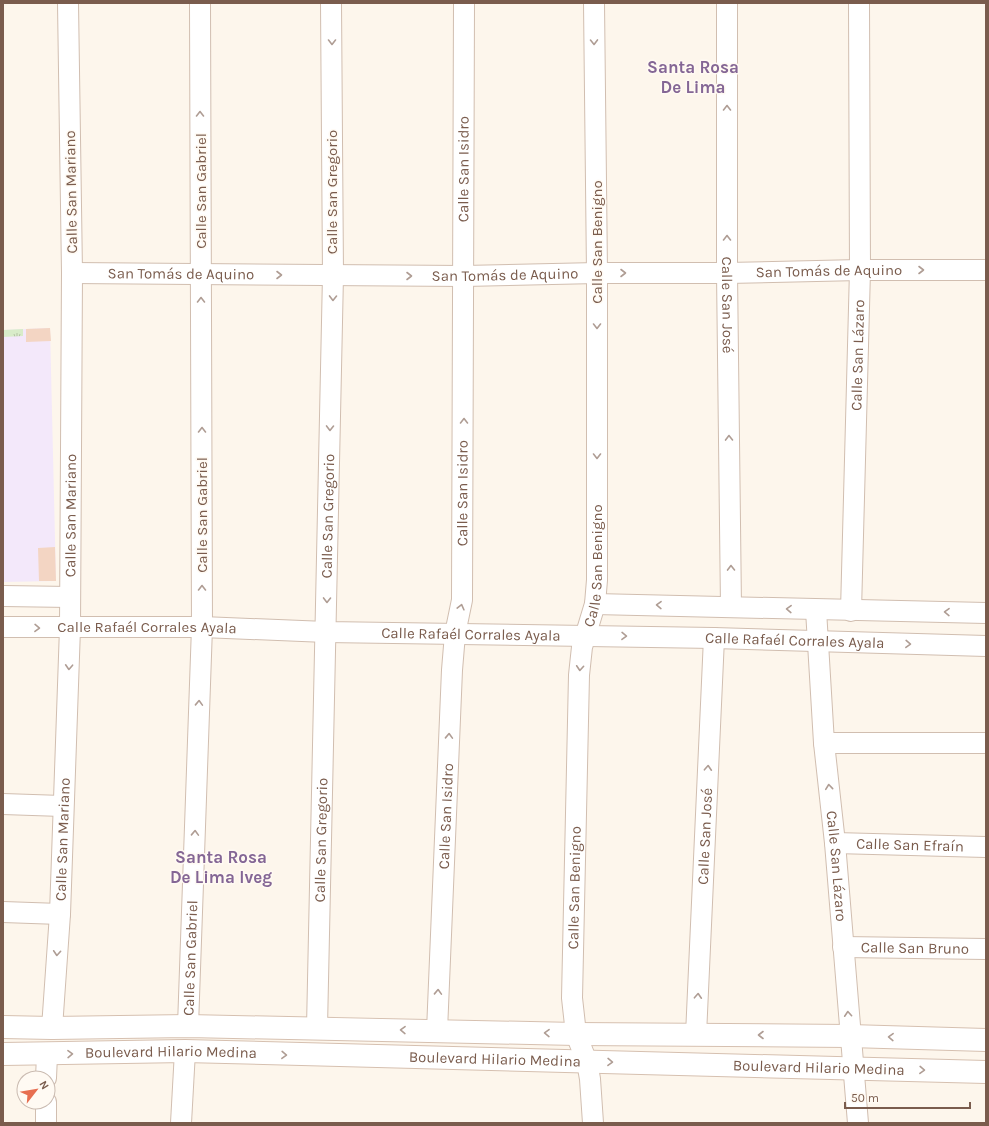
<svg xmlns="http://www.w3.org/2000/svg" width="989" height="1126" font-family="Karla,sans-serif">
  <style>
    .education { fill: #f3e8fa }
    .grass { fill: url(#grass-tufts) }
    .building { fill: #f3d5c3 }
    .lines { fill: none; stroke-linecap: round; stroke-linejoin: round }
    .minor-casing { stroke: #d1beb0; stroke-width: 22 }
    .secondary-casing { stroke: #d6c0b0; stroke-width: 24 }
    .minor { stroke: #fff; stroke-width: 20 }
    .secondary { stroke: #fff; stroke-width: 22 }
    .oneway { stroke: #af9d94 }
    .labels { text-anchor: middle; stroke-width: 3; stroke-linejoin: round; paint-order: stroke }
    .street-label { font-size: 15px; fill: #7a5c4d; stroke: #fffaf3 }
    .quarter-label { font-size: 17px; font-weight: bold; fill: #846695; stroke: #fffaf3 }
  </style>
  <defs>
    <pattern id="grass-tufts" width="24" height="20" patternUnits="userSpaceOnUse"><rect width="24" height="20" fill="#d8ecc9"/><path d="M3 7l-1-3M5 7V3M7 7l1-3M15 17l-1-3M17 17v-4M19 17l1-3" fill="none" stroke="#b4c2a5"/></pattern>
  </defs>
  <rect width="100%" height="100%" fill="#fdf6ec"/>
  <!-- education -->
  <path class="education" d="M 50,328 L 56,581 L 3,582 L 3,330 Z"/>
  <!-- grass -->
  <path class="grass" d="M 23,329 L 23,336 L 3,337 L 3,330 Z"/>
  <!-- building -->
  <path class="building" d="M 50,328 L 51,341 L 26,342 L 26,329 Z
    M 55,547 L 56,581 L 39,581 L 38,548 Z"/>
  <g class="lines">
    <!-- minor casing -->
    <g class="minor-casing">
      <g id="minor">
        <path id="s1" d="M 727,3 L 727,273 L 731,607"/>
        <path id="s2" d="M 72,273 L 464,276 L 597,273 L 727,273 L 860,270 L 986,270"/>
        <path d="M 3,596 L 70,597"/>
        <path d="M 595,604 L 986,613"/>
        <path id="s3" d="M 816,610 L 824,743 L 835,843 L 858,1123"/>
        <path id="s4" d="M 851,611 L 860,270 L 859,3"/>
        <path id="s5" d="M 3,627 L 202,627 L 326,632 L 714,638 L 986,646"/>
        <path d="M 824,743 L 986,743"/>
        <path d="M 3,804 L 62,806"/>
        <path id="s6" d="M 835,843 L 986,847"/>
        <path d="M 3,912 L 60,914"/>
        <path id="s7" d="M 843,947 L 986,949"/>
        <path id="s8" d="M 188,1026 L 202,627 L 200,3"/>
        <path id="s9" d="M 52,1028 L 60,914 L 70,628 L 72,273 L 68,3"/>
        <path id="s10" d="M 317,1028 L 333,275 L 331,3"/>
        <path id="s11" d="M 437,1031 L 452,670 L 455,634 L 462,600 L 464,3"/>
        <path id="s12" d="M 696,1035 L 714,638"/>
        <path d="M 46,1078 L 47,1055"/>
        <path d="M 46,1123 L 46,1102"/>
        <path d="M 181,1123 L 185,1051"/>
        <path id="s13" d="M 593,1123 L 590,1079 L 587,1062 L 576,1034 L 572,998 L 579,675 L 582,647 L 595,604 L 597,580 L 597,273 L 594,3"/>
      </g>
    </g>
    <!-- secondary casing -->
    <g class="secondary-casing">
      <g id="secondary">
        <path d="M 3,1027 L 52,1028 L 188,1026 L 576,1034 L 850,1036 L 986,1040"/>
        <path id="s14" d="M 3,1054 L 185,1051 L 986,1072"/>
      </g>
    </g>
    <!-- minor -->
    <use href="#minor" class="minor"/>
    <!-- secondary -->
    <use href="#secondary" class="secondary"/>
  </g>
  <!-- one-way arrows -->
  <defs><path id="oneway-chevron" d="M-2-3.5L2.5 0L-2 3.5" fill="none" stroke-width="1.6" stroke-linecap="round" stroke-linejoin="round"/></defs>
  <g class="oneway">
    <use href="#oneway-chevron" transform="translate(332 42) rotate(90)"/>
    <use href="#oneway-chevron" transform="translate(594 42) rotate(89)"/>
    <use href="#oneway-chevron" transform="translate(727 108) rotate(-90)"/>
    <use href="#oneway-chevron" transform="translate(200 114) rotate(-90)"/>
    <use href="#oneway-chevron" transform="translate(727 238) rotate(-90)"/>
    <use href="#oneway-chevron" transform="translate(921 270)"/>
    <use href="#oneway-chevron" transform="translate(623 273)"/>
    <use href="#oneway-chevron" transform="translate(279 275)"/>
    <use href="#oneway-chevron" transform="translate(409 276)"/>
    <use href="#oneway-chevron" transform="translate(333 298) rotate(91)"/>
    <use href="#oneway-chevron" transform="translate(201 300) rotate(-90)"/>
    <use href="#oneway-chevron" transform="translate(597 326) rotate(90)"/>
    <use href="#oneway-chevron" transform="translate(464 421) rotate(-90)"/>
    <use href="#oneway-chevron" transform="translate(330 428) rotate(91)"/>
    <use href="#oneway-chevron" transform="translate(202 430) rotate(-90)"/>
    <use href="#oneway-chevron" transform="translate(729 438) rotate(-91)"/>
    <use href="#oneway-chevron" transform="translate(597 456) rotate(90)"/>
    <use href="#oneway-chevron" transform="translate(731 568) rotate(-91)"/>
    <use href="#oneway-chevron" transform="translate(202 588) rotate(-90)"/>
    <use href="#oneway-chevron" transform="translate(327 600) rotate(91)"/>
    <use href="#oneway-chevron" transform="translate(659 605) rotate(-179)"/>
    <use href="#oneway-chevron" transform="translate(461 607) rotate(-76)"/>
    <use href="#oneway-chevron" transform="translate(789 609) rotate(-178)"/>
    <use href="#oneway-chevron" transform="translate(947 612) rotate(-179)"/>
    <use href="#oneway-chevron" transform="translate(37 628) rotate(1)"/>
    <use href="#oneway-chevron" transform="translate(624 636) rotate(1)"/>
    <use href="#oneway-chevron" transform="translate(908 644) rotate(2)"/>
    <use href="#oneway-chevron" transform="translate(69 667) rotate(93)"/>
    <use href="#oneway-chevron" transform="translate(580 668) rotate(94)"/>
    <use href="#oneway-chevron" transform="translate(199 703) rotate(-88)"/>
    <use href="#oneway-chevron" transform="translate(449 736) rotate(-88)"/>
    <use href="#oneway-chevron" transform="translate(708 768) rotate(-87)"/>
    <use href="#oneway-chevron" transform="translate(829 787) rotate(-96)"/>
    <use href="#oneway-chevron" transform="translate(195 833) rotate(-88)"/>
    <use href="#oneway-chevron" transform="translate(57 953) rotate(94)"/>
    <use href="#oneway-chevron" transform="translate(438 992) rotate(-88)"/>
    <use href="#oneway-chevron" transform="translate(698 996) rotate(-87)"/>
    <use href="#oneway-chevron" transform="translate(848 1014) rotate(-94)"/>
    <use href="#oneway-chevron" transform="translate(403 1030) rotate(-179)"/>
    <use href="#oneway-chevron" transform="translate(547 1033) rotate(-179)"/>
    <use href="#oneway-chevron" transform="translate(761 1035) rotate(-180)"/>
    <use href="#oneway-chevron" transform="translate(891 1037) rotate(-178)"/>
    <use href="#oneway-chevron" transform="translate(70 1054) rotate(-1)"/>
    <use href="#oneway-chevron" transform="translate(284 1055) rotate(2)"/>
    <use href="#oneway-chevron" transform="translate(610 1062) rotate(1)"/>
    <use href="#oneway-chevron" transform="translate(922 1070) rotate(2)"/>
  </g>
  <g class="labels">
    <!-- street labels -->
    <g class="street-label">
      <text dy="5" stroke="none"><textPath href="#s11" startOffset="863">Calle San Isidro</textPath></text>
      <text transform="translate(201 191) rotate(-90)" y="5">Calle San Gabriel</text>
      <text transform="translate(71 192) rotate(-91)" y="5">Calle San Mariano</text>
      <text transform="translate(332 192) rotate(-90)" y="5">Calle San Gregorio</text>
      <text transform="translate(597 242) rotate(-90)" y="5">Calle San Benigno</text>
      <text dy="5" stroke="none"><textPath href="#s2" startOffset="757">San Tomás de Aquino</textPath></text>
      <text dy="5" stroke="none"><textPath href="#s2" startOffset="109">San Tomás de Aquino</textPath></text>
      <text dy="5" stroke="none"><textPath href="#s2" startOffset="433">San Tomás de Aquino</textPath></text>
      <text dy="5" stroke="none"><textPath href="#s1" startOffset="302">Calle San José</textPath></text>
      <text dy="5" stroke="none"><textPath href="#s4" startOffset="256">Calle San Lázaro</textPath></text>
      <text dy="5" stroke="none"><textPath href="#s11" startOffset="539">Calle San Isidro</textPath></text>
      <text transform="translate(202 515) rotate(-90)" y="5">Calle San Gabriel</text>
      <text dy="5" stroke="none"><textPath href="#s9" startOffset="513">Calle San Mariano</textPath></text>
      <text dy="5" stroke="none"><textPath href="#s10" startOffset="512">Calle San Gregorio</textPath></text>
      <text dy="5" stroke="none"><textPath href="#s13" startOffset="562">Calle San Benigno</textPath></text>
      <text dy="5" stroke="none"><textPath href="#s5" startOffset="144">Calle Rafaél Corrales Ayala</textPath></text>
      <text dy="5" stroke="none"><textPath href="#s5" startOffset="468">Calle Rafaél Corrales Ayala</textPath></text>
      <text dy="5" stroke="none"><textPath href="#s5" startOffset="792">Calle Rafaél Corrales Ayala</textPath></text>
      <text dy="5" stroke="none"><textPath href="#s11" startOffset="215">Calle San Isidro</textPath></text>
      <text dy="5" stroke="none"><textPath href="#s12" startOffset="199">Calle San José</textPath></text>
      <text dy="5" stroke="none"><textPath href="#s9" startOffset="189">Calle San Mariano</textPath></text>
      <text dy="5" stroke="none"><textPath href="#s10" startOffset="188">Calle San Gregorio</textPath></text>
      <text dy="5" stroke="none"><textPath href="#s6" startOffset="75">Calle San Efraín</textPath></text>
      <text dy="5" stroke="none"><textPath href="#s3" startOffset="257">Calle San Lázaro</textPath></text>
      <text dy="5" stroke="none"><textPath href="#s13" startOffset="238">Calle San Benigno</textPath></text>
      <text dy="5" stroke="none"><textPath href="#s7" startOffset="72">Calle San Bruno</textPath></text>
      <text dy="5" stroke="none"><textPath href="#s8" startOffset="68">Calle San Gabriel</textPath></text>
      <text dy="5" stroke="none"><textPath href="#s14" startOffset="168">Boulevard Hilario Medina</textPath></text>
      <text dy="5" stroke="none"><textPath href="#s14" startOffset="492">Boulevard Hilario Medina</textPath></text>
      <text dy="5" stroke="none"><textPath href="#s14" startOffset="816">Boulevard Hilario Medina</textPath></text>
    </g>
    <!-- quarter labels -->
    <g class="quarter-label">
      <text x="693" y="73">Santa Rosa<tspan x="693" dy="20">De Lima</tspan></text>
      <text x="221" y="863">Santa Rosa<tspan x="221" dy="20">De Lima Iveg</tspan></text>
    </g>
  </g>
  <!-- border -->
  <rect width="989" height="1126" fill="none" stroke="#7a5c4d" stroke-width="8"/>
  <!-- north arrow -->
  <g transform="translate(36 1090) rotate(59)"><circle r="19" fill="#fffaf3" stroke="#cabbb1"/>
  <path d="M0-3L7 15L0 10L-7 15Z" fill="#e76f51"/>
  <text y="-6" font-size="11" font-weight="bold" text-anchor="middle" fill="#7a5c4d">N</text>
  </g>
  <!-- scale -->
  <path d="M845 1102v6h125v-6" fill="none" stroke="#7a5c4d" stroke-width="2"/>
  <text x="851" y="1102" font-size="12" fill="#7a5c4d" stroke="#fffaf3" stroke-width="3" paint-order="stroke">50 m</text>
</svg>
